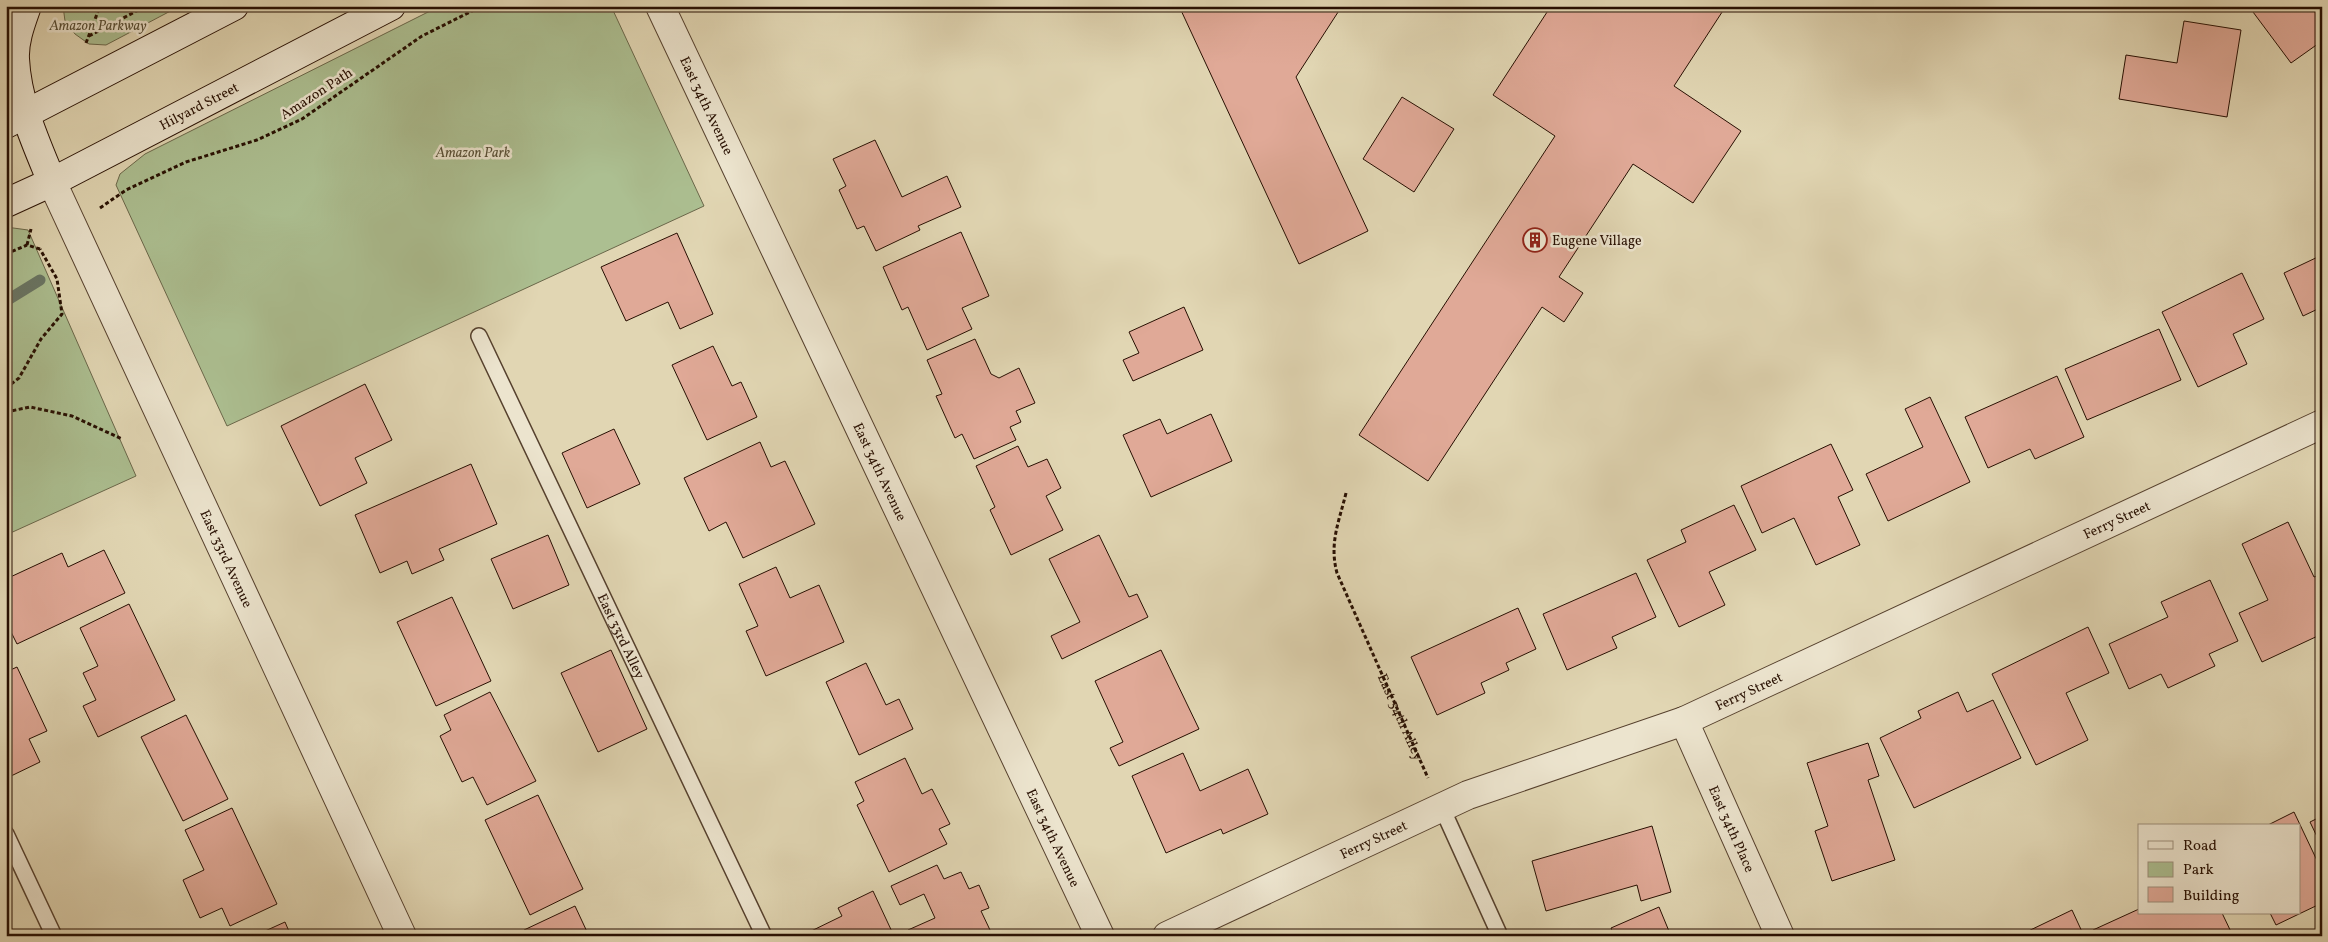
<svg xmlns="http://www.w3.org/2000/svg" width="2328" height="942" font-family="Vollkorn,serif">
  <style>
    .green { fill: #acbf91; stroke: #6a674a }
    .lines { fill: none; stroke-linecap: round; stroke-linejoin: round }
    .stream { stroke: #697665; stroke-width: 11 }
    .building { fill: #e0a997; stroke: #270f02 }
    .lane-casing { stroke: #56412e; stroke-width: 18 }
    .street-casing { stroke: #56412e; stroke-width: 30 }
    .secondary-casing { stroke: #270f02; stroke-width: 30 }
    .path { stroke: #270f02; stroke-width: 3; stroke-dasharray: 4 2.5; stroke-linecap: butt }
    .lane { stroke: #ece4ce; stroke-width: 15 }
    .street { stroke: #ece4ce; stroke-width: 28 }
    .secondary { stroke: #ece4ce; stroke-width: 28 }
    .labels { text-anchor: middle; stroke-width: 5; stroke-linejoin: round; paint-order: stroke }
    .park-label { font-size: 14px; font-style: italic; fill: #564d34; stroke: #ece4ce }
    .street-label { font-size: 14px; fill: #270f02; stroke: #ece4ce }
    .poi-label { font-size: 14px; fill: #270f02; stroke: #ece4ce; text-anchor: start }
  </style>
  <rect width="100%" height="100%" fill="#e1d6b3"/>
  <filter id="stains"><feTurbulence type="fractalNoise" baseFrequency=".004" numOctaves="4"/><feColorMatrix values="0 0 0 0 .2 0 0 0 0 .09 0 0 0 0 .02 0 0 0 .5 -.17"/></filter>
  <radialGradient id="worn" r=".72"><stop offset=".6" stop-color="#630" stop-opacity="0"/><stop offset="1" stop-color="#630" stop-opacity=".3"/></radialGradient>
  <!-- green -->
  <path class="green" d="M 63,6 L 180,6 L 106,45 L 89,44 L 75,34 L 65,21 Z
    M 440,6 L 611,6 L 704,206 L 227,426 L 116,185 L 120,174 L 145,154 Z
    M 6,227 L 28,230 L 136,476 L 6,535 Z"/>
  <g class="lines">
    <!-- stream -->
    <path class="stream" d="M 6,301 L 40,280"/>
  </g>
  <!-- building -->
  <path class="building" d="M 1179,6 L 1242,6 L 1249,11 L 1252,6 L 1342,6 L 1296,77 L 1368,231 L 1299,264 Z
    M 1726,6 L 1674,86 L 1741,131 L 1693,203 L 1633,164 L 1559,277 L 1583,293 L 1564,322 L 1542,307 L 1428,481 L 1359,435 L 1555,136 L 1493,95 L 1551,6 Z
    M 2262,6 L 2322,6 L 2322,41 L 2291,63 L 2253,12 Z
    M 2184,21 L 2241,30 L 2227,117 L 2119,99 L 2126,55 L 2177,63 Z
    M 1402,97 L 1454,129 L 1414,192 L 1363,159 Z
    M 875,140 L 902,197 L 947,176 L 961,207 L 918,226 L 920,230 L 876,251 L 864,226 L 857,229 L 839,190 L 846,186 L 833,159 Z
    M 961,232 L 989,296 L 962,308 L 972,329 L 927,350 L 908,307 L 902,310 L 883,267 Z
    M 677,233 L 713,314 L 680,329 L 668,302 L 626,321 L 601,267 Z
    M 2322,255 L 2322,307 L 2303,316 L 2284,273 Z
    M 2242,273 L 2264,319 L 2233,334 L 2247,364 L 2198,387 L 2162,312 Z
    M 1184,307 L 1203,350 L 1133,381 L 1123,360 L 1139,353 L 1129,332 Z
    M 2159,329 L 2181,380 L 2087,420 L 2065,369 Z
    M 975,339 L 991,374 L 999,378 L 1019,368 L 1035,403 L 1016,411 L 1021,422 L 1010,427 L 1016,440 L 974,459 L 962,434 L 955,438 L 936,396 L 942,394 L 927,360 Z
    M 713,346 L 732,386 L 741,382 L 757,417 L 707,440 L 672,365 Z
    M 2057,376 L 2084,437 L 2035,459 L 2030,449 L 1988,468 L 1965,417 Z
    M 365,384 L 392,440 L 355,458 L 367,483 L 320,506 L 281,426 Z
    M 1930,397 L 1970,482 L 1888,521 L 1866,474 L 1923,447 L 1905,409 Z
    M 1211,414 L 1232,461 L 1151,497 L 1123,435 L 1160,419 L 1167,434 Z
    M 614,429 L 640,484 L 587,508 L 562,453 Z
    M 760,442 L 771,467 L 785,461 L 815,524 L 743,558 L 726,522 L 709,531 L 684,478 Z
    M 1831,444 L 1853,490 L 1838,497 L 1860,545 L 1816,565 L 1794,518 L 1762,533 L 1741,486 Z
    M 1018,446 L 1028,467 L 1047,459 L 1061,488 L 1046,496 L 1063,530 L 1011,555 L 990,510 L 995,507 L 976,466 Z
    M 471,464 L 497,524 L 439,549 L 444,560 L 412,574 L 407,561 L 380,573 L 355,515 Z
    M 1734,505 L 1756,550 L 1709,572 L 1725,605 L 1679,627 L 1647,560 L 1686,542 L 1681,530 Z
    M 2288,522 L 2314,577 L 2322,574 L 2322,634 L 2262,662 L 2239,613 L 2268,600 L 2242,544 Z
    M 548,535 L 569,585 L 513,609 L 491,559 Z
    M 1099,535 L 1129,597 L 1137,594 L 1148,617 L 1062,659 L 1051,636 L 1080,622 L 1049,559 Z
    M 104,550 L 125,593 L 17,644 L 6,622 L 6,579 L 62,553 L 68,567 Z
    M 776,567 L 790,598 L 819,585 L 844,642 L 766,676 L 746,631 L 758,626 L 739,584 Z
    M 1636,573 L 1656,617 L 1612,637 L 1617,648 L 1567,670 L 1543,614 Z
    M 2210,580 L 2238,641 L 2209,654 L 2215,666 L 2168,688 L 2161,674 L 2129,689 L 2109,644 L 2168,617 L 2161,602 Z
    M 452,597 L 491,681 L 436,706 L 397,622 Z
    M 129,604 L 175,700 L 98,737 L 83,706 L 96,700 L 83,673 L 98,666 L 80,628 Z
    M 1518,608 L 1536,649 L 1506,663 L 1509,670 L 1481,683 L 1485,693 L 1437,715 L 1411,657 Z
    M 2088,627 L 2109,673 L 2066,693 L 2088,740 L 2036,765 L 1992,674 Z
    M 611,650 L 647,729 L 598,752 L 561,673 Z
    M 1161,650 L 1199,729 L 1119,766 L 1110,748 L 1123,742 L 1095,681 Z
    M 866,663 L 886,705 L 899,699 L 913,729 L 859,755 L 826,682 Z
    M 17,667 L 47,731 L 29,739 L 40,762 L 11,776 L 6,765 L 6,672 Z
    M 490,692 L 536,781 L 487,805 L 473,777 L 462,782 L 440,736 L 451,730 L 444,715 Z
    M 1958,692 L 1967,712 L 1993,700 L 2021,758 L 1914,808 L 1880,738 L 1921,718 L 1918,711 Z
    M 186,715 L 228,799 L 183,821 L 141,737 Z
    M 1868,743 L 1879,776 L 1868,780 L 1895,860 L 1832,881 L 1815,831 L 1828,826 L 1807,763 Z
    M 1183,753 L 1200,791 L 1248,769 L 1268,814 L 1223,834 L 1221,829 L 1166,853 L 1132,776 Z
    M 905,758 L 922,794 L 932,789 L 950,824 L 939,829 L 947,844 L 889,872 L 857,805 L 864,801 L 855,782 Z
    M 538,795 L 583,889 L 530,915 L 485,820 Z
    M 232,808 L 277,904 L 230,926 L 222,908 L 200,918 L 183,880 L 204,870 L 185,830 Z
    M 2294,812 L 2322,871 L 2322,903 L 2276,925 L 2270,913 L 2299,913 L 2299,826 L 2266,826 Z
    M 2322,816 L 2322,847 L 2310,822 Z
    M 1652,826 L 1671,892 L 1641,901 L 1637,885 L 1546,911 L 1532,861 Z
    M 937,865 L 944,879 L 961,872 L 969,889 L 979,885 L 989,908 L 981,911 L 990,930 L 977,936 L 911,936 L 908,930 L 935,918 L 924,894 L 900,905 L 891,886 Z
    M 873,891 L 894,936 L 801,936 L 842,916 L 838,908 Z
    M 575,906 L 589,936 L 527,936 L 524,930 Z
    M 1659,907 L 1671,936 L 1614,936 L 1611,928 Z
    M 2139,909 L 2139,913 L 2222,913 L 2233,936 L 2095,936 L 2093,930 Z
    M 2072,910 L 2084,936 L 2018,936 Z
    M 285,922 L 291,936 L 254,936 Z"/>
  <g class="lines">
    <!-- lane casing -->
    <g class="lane-casing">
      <g id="lane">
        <path id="s2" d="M 479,336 L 764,936"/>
        <path d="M 1442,808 L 1500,936"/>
        <path d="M 6,834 L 54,936"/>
      </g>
    </g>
    <!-- street casing -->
    <g class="street-casing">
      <g id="street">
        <path id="s3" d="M 660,6 L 1100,936"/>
        <path id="s4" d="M 52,182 L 402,936"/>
        <path id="s5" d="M 1684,721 L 1780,936"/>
        <path id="s6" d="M 1167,936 L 1468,795 L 1684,721 L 2322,424"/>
      </g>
    </g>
    <!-- secondary casing -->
    <g class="secondary-casing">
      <g id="secondary">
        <path d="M 27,6 C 21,23 14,41 15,59 C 17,102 36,143 52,182"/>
        <path d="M 6,124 L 234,6"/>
        <path id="s7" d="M 6,203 L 52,182 L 391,6"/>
      </g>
    </g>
    <!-- path -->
    <g class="path">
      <path d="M 89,36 L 146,6"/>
      <path d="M 86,43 L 100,6"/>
      <path d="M 100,208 L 126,190 L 186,162 L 257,140 L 302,119 L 422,36 L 482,6"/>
      <path d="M 27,245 L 31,229"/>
      <path d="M 6,254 L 27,245 L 40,249"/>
      <path d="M 6,388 L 19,378 L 41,339 L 62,314 L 57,279 L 40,249"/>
      <path d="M 6,412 L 30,407 L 72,416 L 122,439"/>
      <path id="s1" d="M 1346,493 C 1339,522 1329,543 1337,573 L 1428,778"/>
    </g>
    <!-- lane -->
    <use href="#lane" class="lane"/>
    <!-- street -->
    <use href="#street" class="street"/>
    <!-- secondary -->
    <use href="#secondary" class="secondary"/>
  </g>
  <!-- icons -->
  <defs>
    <g id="building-ring" transform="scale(1.25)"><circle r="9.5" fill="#ece4ce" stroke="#8f2418" stroke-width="1.5"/><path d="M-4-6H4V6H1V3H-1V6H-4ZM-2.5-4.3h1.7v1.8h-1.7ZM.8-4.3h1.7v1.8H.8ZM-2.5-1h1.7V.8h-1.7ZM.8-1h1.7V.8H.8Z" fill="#8f2418"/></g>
  </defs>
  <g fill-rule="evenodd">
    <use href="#building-ring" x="1535" y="240"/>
  </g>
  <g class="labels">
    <!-- park labels -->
    <g class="park-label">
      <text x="98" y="30">Amazon Parkway</text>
      <text x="473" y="157">Amazon Park</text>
    </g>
    <!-- street labels -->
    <g class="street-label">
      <text transform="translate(316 93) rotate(-33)" y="5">Amazon Path</text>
      <text dy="5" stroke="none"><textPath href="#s7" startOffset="216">Hilyard Street</textPath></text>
      <text dy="5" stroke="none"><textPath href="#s3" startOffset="110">East 34th Avenue</textPath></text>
      <text dy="5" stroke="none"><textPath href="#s3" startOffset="515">East 34th Avenue</textPath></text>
      <text dy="5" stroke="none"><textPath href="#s6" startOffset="1038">Ferry Street</textPath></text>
      <text dy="5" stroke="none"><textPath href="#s4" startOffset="415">East 33rd Avenue</textPath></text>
      <text dy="5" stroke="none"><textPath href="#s2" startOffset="332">East 33rd Alley</textPath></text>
      <text dy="5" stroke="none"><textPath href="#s6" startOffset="632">Ferry Street</textPath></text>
      <text dy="5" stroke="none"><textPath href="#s1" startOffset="239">East 34th Alley</textPath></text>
      <text dy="5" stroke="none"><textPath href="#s5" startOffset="118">East 34th Place</textPath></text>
      <text dy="5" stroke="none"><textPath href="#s3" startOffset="920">East 34th Avenue</textPath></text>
      <text dy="5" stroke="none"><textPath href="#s6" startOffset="228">Ferry Street</textPath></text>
    </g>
    <!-- poi labels -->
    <g class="poi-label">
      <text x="1552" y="245">Eugene Village</text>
    </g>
  </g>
  <!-- margin -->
  <rect width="2328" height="942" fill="none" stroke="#e1d6b3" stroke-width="25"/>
  <rect x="8" y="8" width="2313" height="927" fill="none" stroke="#270f02" stroke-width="2.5"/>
  <rect x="12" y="12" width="2303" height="917" fill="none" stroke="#270f02"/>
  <!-- legend -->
  <rect x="2138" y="824" width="162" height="90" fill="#ece4ce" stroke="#9d8f7c"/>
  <rect x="2148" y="841" width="25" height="8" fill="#ece4ce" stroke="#9d8f7c"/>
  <text x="2183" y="850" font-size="15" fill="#270f02">Road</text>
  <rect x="2148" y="862" width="25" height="15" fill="#acbf91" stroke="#9d8f7c"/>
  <text x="2183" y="874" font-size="15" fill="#270f02">Park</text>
  <rect x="2148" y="887" width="25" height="15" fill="#e0a997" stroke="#9d8f7c"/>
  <text x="2183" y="900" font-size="15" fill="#270f02">Building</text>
  <rect width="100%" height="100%" filter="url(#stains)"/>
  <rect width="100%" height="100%" fill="url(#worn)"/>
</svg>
